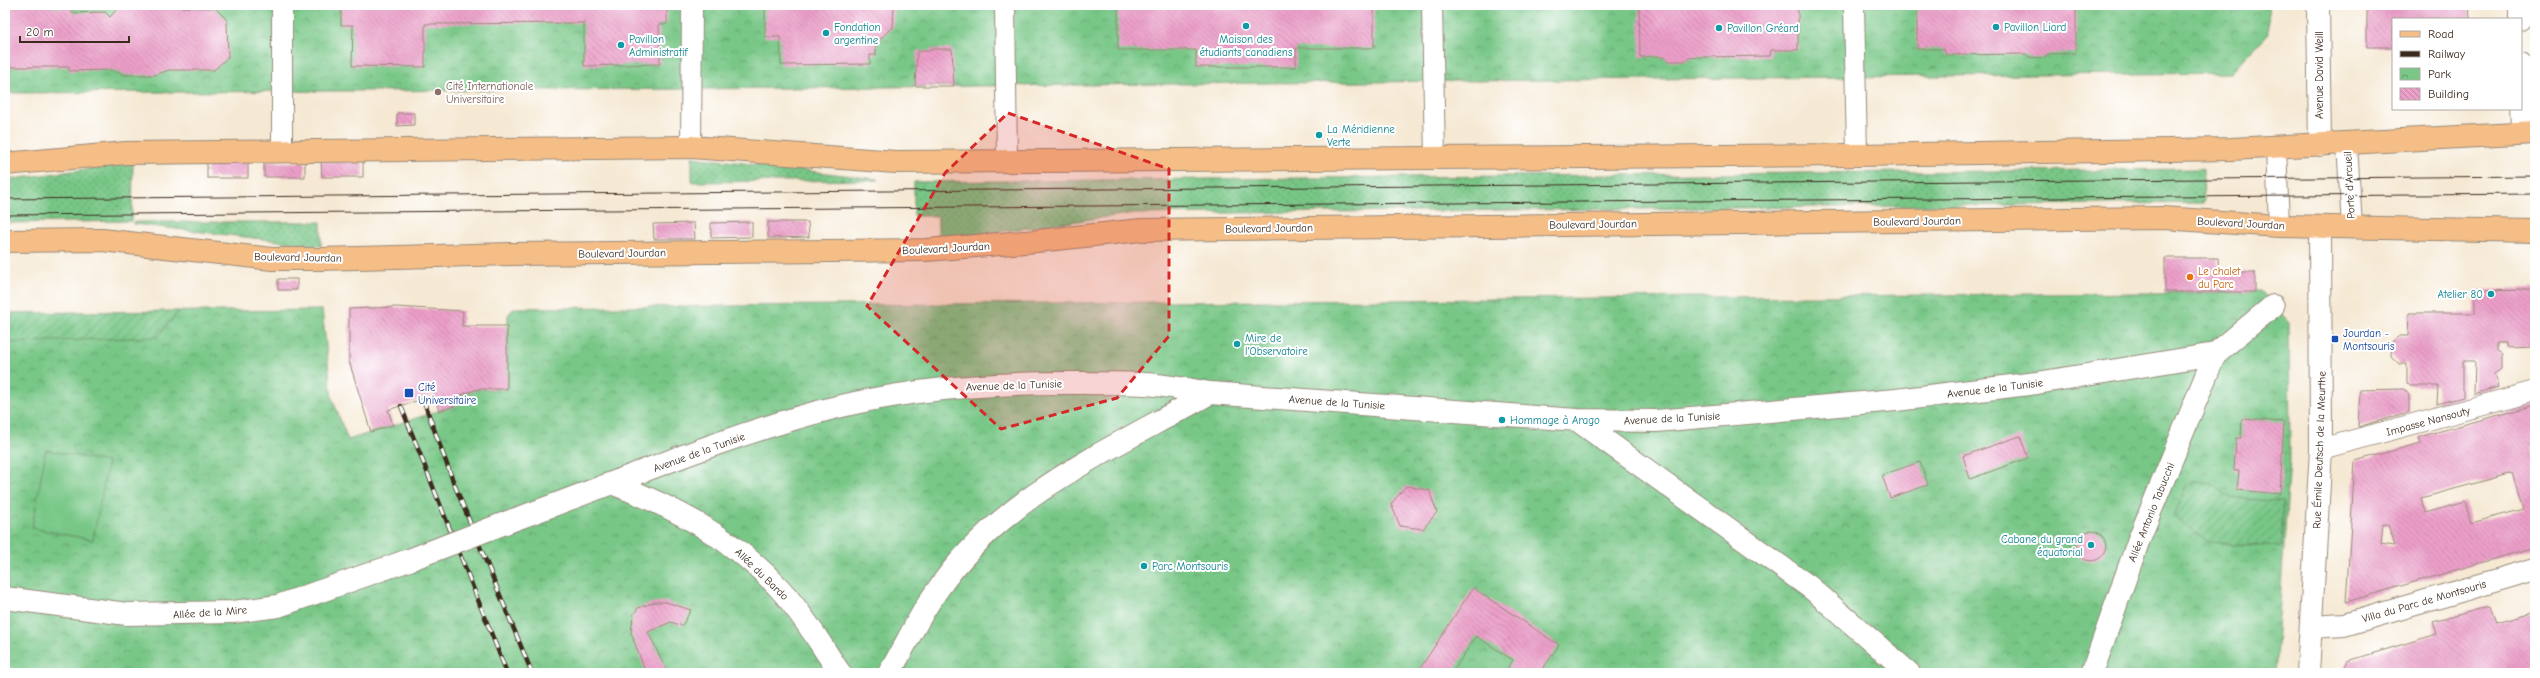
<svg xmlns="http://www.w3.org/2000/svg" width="2540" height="678" font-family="'Comic Neue',sans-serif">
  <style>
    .grass { fill: url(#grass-dots); stroke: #5a7852 }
    .park { fill: url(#park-crowns); stroke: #5a7852 }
    .garden { fill: url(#garden-furrows); stroke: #5a7852 }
    .pitch { fill: #78c787; stroke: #5a7852 }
    .building { fill: url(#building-back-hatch); fill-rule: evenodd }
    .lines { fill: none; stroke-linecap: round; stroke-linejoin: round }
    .service-casing { stroke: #988a79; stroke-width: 22 }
    .pedestrian-casing { stroke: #988a79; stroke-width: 24 }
    .minor-casing { stroke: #988a79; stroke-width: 24 }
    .tertiary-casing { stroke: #988a79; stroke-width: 24 }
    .primary-casing { stroke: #988a79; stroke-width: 24 }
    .service { stroke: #fff; stroke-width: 20 }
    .pedestrian { stroke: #fff; stroke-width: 22 }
    .minor { stroke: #fff; stroke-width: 22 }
    .tertiary { stroke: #fff; stroke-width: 22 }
    .primary { stroke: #f6be87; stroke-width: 22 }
    .tram { stroke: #3b2a1e; stroke-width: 1 }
    .rail-casing { stroke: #3b2a1e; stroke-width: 4.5 }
    .rail { stroke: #fff; stroke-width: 3; stroke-dasharray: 9; stroke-linecap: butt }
    .pedestrian-bridge-casing { stroke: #988a79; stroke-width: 24; stroke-linecap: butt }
    .pedestrian-bridge { stroke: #fff; stroke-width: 22 }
    .marked { fill: #d62828; fill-opacity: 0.2; stroke: #d62828; stroke-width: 3; stroke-dasharray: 8 5; stroke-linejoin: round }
    .culture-dot { fill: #0f9aa8; stroke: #fff; stroke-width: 1.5 }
    .education-dot { fill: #8d6e63; stroke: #fff; stroke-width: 1.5 }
    .food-dot { fill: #e8710a; stroke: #fff; stroke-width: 1.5 }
    .transit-dot { fill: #1a4fb4; stroke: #fff; stroke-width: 1.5 }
    .labels { text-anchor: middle; stroke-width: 4; stroke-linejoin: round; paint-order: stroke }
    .culture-label { font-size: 11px; fill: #0d838f; stroke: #fff; text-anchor: start }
    .street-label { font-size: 11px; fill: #3b2a1e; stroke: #fff }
    .education-label { font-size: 11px; fill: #785e54; stroke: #fff; text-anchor: start }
    .food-label { font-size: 11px; fill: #c56008; stroke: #fff; text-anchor: start }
    .transit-label { font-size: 11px; fill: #164399; stroke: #fff; text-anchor: start }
  </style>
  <defs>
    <pattern id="grass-dots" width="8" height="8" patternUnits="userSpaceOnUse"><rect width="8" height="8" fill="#78c787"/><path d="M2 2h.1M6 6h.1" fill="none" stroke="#64a26e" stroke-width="1.8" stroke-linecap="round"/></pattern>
    <pattern id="park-crowns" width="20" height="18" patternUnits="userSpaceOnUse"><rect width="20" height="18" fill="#78c787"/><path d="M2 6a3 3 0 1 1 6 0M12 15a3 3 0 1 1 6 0" fill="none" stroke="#64a26e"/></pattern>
    <pattern id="garden-furrows" width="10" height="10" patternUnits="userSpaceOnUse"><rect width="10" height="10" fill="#78c787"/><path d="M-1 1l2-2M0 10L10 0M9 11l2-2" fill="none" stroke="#64a26e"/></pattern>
    <pattern id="building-back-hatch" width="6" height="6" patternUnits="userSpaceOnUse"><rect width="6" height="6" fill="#ec9fc9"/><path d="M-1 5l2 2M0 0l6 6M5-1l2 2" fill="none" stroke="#c082a3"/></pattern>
  </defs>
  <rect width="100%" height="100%" fill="#fff"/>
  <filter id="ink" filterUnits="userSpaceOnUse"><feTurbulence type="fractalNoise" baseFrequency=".025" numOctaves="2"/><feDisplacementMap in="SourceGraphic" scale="8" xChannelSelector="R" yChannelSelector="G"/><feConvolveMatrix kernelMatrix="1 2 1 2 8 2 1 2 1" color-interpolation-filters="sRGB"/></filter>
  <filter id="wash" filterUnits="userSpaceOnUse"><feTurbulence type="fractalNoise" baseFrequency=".012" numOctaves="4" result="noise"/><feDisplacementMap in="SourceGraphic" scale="16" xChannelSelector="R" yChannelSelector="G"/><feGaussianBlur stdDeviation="0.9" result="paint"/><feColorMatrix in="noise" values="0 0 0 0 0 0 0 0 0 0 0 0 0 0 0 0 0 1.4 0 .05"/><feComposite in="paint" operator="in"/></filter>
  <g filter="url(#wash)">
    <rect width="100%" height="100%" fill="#f6e9d4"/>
    <!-- grass -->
    <path class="grass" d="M 692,157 L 877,179 L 878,180 L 692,182 Z
      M 133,163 L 132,221 L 5,223 L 5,180 Z
      M 2203,169 L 2204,203 L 1129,214 L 938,240 L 938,216 L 914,216 L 914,182 Z
      M 134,222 L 321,222 L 321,246 L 134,224 Z"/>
    <!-- park -->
    <path class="park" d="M 5,5 L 2268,5 L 2269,33 L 2230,73 L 692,89 L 5,93 Z
      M 2260,292 L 2289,323 L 2290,459 L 2275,673 L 5,673 L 5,313 L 322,310 L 332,398 L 348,440 L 460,404 L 458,396 L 478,389 L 507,389 L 508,315 L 514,308 Z"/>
    <!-- garden -->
    <path class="garden" d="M 179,311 L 157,337 L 5,343 L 5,313 Z
      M 2196,481 L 2210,483 L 2231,498 L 2283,502 L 2281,547 L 2208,542 L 2173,515 L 2187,486 Z"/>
    <!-- pitch -->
    <path class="pitch" d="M 46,450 L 108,462 L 93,540 L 32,528 Z"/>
    <g id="blocks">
      <!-- building -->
      <path class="building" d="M 5,5 L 53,5 L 53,8 L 72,8 L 72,13 L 105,12 L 110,17 L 118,8 L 118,5 L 215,8 L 227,20 L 228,57 L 214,70 L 169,70 L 155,75 L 125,75 L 111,70 L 69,71 L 69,67 L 5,67 Z
        M 341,5 L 667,5 L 667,24 L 659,24 L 660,64 L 584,66 L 584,23 L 425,24 L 425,67 L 352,66 L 353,25 L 341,25 Z
        M 765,5 L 894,5 L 893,28 L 890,29 L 876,44 L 876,55 L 870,55 L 870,64 L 781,65 L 780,37 L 765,37 Z
        M 1118,5 L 1374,5 L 1374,48 L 1296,48 L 1296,67 L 1196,67 L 1196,50 L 1118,50 Z
        M 1639,5 L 1798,5 L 1798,50 L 1771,50 L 1770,56 L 1700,57 L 1689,58 L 1686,61 L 1669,61 L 1665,58 L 1657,56 L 1640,57 Z
        M 1917,5 L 2076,5 L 2076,50 L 2075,53 L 2048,54 L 2043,58 L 2029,57 L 2026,54 L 1946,55 L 1944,49 L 1917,49 Z
        M 2367,5 L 2469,5 L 2470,19 L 2393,19 L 2393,47 L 2367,47 Z
        M 931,49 L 952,49 L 954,86 L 915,86 L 917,51 L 931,51 Z
        M 397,113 L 414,113 L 414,125 L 397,126 Z
        M 321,161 L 363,161 L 363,177 L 322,177 Z
        M 207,162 L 248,162 L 248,178 L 207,178 Z
        M 264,162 L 305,162 L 305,177 L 264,177 Z
        M 752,222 L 752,237 L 711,238 L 711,223 Z
        M 768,222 L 808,222 L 809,237 L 768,238 Z
        M 694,223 L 695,239 L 654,239 L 653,224 Z
        M 2165,258 L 2218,258 L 2219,272 L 2255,272 L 2255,292 L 2165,292 Z
        M 278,279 L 297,279 L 297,290 L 278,290 Z
        M 2535,289 L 2535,346 L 2506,347 L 2506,343 L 2497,343 L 2497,352 L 2501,355 L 2501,369 L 2494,374 L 2498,387 L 2474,394 L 2475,361 L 2463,361 L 2463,397 L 2437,404 L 2438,386 L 2410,386 L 2407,383 L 2407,364 L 2399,364 L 2391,356 L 2392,342 L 2399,336 L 2408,336 L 2409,313 L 2475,313 L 2475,290 Z
        M 396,307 L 463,311 L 462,326 L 507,326 L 507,389 L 478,389 L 458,396 L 460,404 L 439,411 L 434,395 L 388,410 L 393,425 L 371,432 L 349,361 L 349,309 Z
        M 2404,389 L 2409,395 L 2409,412 L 2358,427 L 2360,390 Z
        M 2535,405 L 2535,445 L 2532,446 L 2535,458 L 2535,547 L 2346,602 L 2355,461 L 2421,443 L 2419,437 ZM 2513,473 L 2524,509 L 2471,523 L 2465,502 L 2425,513 L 2421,498 ZM 2383,524 L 2388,525 L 2395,546 L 2381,544 Z
        M 2242,419 L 2284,422 L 2280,494 L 2237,490 L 2239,471 L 2234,471 L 2235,455 L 2236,438 L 2241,438 Z
        M 2020,436 L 2028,458 L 1970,479 L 1963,456 Z
        M 1920,462 L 1928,485 L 1890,498 L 1882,475 Z
        M 1406,486 L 1429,490 L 1437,512 L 1423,529 L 1400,526 L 1391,504 Z
        M2076 546a15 15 0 1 1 30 0a15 15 0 1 1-30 0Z
        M 1473,588 L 1559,645 L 1540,673 L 1504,673 L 1513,660 L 1476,636 L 1452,673 L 1417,673 Z
        M 655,602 L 666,602 L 691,610 L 682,626 L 671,622 L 648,632 L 668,673 L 646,673 L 631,633 L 633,615 L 638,608 Z
        M 2490,606 L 2496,623 L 2535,612 L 2535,673 L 2341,673 L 2348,661 L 2437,634 L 2433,622 Z"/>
    </g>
  </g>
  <g filter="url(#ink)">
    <use href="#blocks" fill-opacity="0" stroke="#988a79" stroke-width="1"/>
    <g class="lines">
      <!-- service casing -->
      <g class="service-casing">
        <path id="service" d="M 282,5 L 282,152
          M 1005,5 L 1007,160
          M 1432,5 L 1435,159
          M 1854,5 L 1857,155
          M 2347,144 L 2352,227
          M 691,147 L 692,5
          M 2276,147 L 2279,226
          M 2321,449 L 2535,391"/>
      </g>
      <!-- pedestrian casing -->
      <g class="pedestrian-casing">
        <path id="pedestrian" d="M 1577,420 L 1811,588 L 1909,673
          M 614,484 C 676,508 734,539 780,589 C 803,614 821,645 840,673
          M 513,520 C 619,482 723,436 833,408 C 916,387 1002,382 1087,383 C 1110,384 1134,382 1156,385 C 1174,387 1192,390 1210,393 L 1577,420 L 1656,421 L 1896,400 L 2037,383 L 2215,354 L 2273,306
          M 5,598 L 127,614 L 233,612 L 278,606 L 409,560
          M 889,673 C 905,647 918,617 936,592 C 1003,494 1111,450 1210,393
          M 2092,673 L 2139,539 L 2215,354"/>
      </g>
      <!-- minor casing -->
      <g class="minor-casing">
        <path id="minor" d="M 2318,5 L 2320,145
          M 2520,5 L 2520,19
          M 2521,64 L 2523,133
          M 2312,627 L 2344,625 L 2535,569"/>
      </g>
      <!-- tertiary casing -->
      <g class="tertiary-casing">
        <path id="tertiary" d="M 2308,673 L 2321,449 L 2320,227"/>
      </g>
      <!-- primary casing -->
      <g class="primary-casing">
        <path id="primary" d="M 5,164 L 126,153 L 691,147 L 896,162 L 1857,155 L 2231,149 L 2535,133
          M 5,241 L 102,240 L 272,259 L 319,259 L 512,254 L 926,250 L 1037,241 L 1141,230 L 2163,218 L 2279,226 L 2535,231"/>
      </g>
      <!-- service -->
      <use href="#service" class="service"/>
      <!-- pedestrian -->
      <use href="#pedestrian" class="pedestrian"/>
      <!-- minor -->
      <use href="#minor" class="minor"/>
      <!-- tertiary -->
      <use href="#tertiary" class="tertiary"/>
      <!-- primary -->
      <use href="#primary" class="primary"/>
      <!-- tram -->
      <path class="tram" d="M 5,199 L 2535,176
        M 5,215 L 2535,194"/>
      <!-- rail casing -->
      <g class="rail-casing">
        <path id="rail" d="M 423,399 L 453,481 L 532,673
          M 401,406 L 507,673"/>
      </g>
      <!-- rail -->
      <use href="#rail" class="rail"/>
      <!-- pedestrian-bridge casing -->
      <g class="pedestrian-bridge-casing">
        <path id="pedestrian-bridge" d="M 409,560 L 513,520"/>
      </g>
      <!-- pedestrian-bridge -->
      <use href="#pedestrian-bridge" class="pedestrian-bridge"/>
    </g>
  </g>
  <!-- marked area -->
  <path class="marked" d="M 1008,113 L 1169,169 L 1169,336 L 1117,398 L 1001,429 L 867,306 L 945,173 Z"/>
  <!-- markers -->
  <g class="culture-dot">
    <circle cx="1246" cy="26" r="4"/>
    <circle cx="1996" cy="27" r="4"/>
    <circle cx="1719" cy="28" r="4"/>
    <circle cx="826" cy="33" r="4"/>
    <circle cx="621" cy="45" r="4"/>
    <circle cx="1319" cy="135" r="4"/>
    <circle cx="2491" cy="294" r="4"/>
    <circle cx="1237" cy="344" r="4"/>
    <circle cx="1502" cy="420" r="4"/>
    <circle cx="2091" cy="545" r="4"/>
    <circle cx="1144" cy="566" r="4"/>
  </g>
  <circle class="education-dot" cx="438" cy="92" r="4"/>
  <circle class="food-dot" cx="2190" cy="277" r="4"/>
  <g class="transit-dot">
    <rect x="2331" y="335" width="8" height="8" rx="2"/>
    <rect x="404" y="388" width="10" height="10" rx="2"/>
  </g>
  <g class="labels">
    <!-- culture labels -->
    <g class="culture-label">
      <text x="834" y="31">Fondation<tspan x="834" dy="13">argentine</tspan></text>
      <text x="2004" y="31">Pavillon Liard</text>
      <text x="1727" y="32">Pavillon Gréard</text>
      <text x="629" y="43">Pavillon<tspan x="629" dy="13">Administratif</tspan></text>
      <text x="1246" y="43" text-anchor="middle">Maison des<tspan x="1246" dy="13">étudiants canadiens</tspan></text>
      <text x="1327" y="133">La Méridienne<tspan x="1327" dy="13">Verte</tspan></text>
      <text x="2483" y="298" text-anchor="end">Atelier 80</text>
      <text x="1245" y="342">Mire de<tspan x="1245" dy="13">l'Observatoire</tspan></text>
      <text x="1510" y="424">Hommage à Arago</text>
      <text x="2083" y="543" text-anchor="end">Cabane du grand<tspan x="2083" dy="13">équatorial</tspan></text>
      <text x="1152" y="570">Parc Montsouris</text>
    </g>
    <!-- street labels -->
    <g class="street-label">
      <text transform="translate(2319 75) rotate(-90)" y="4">Avenue David Weill</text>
      <text transform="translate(2349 185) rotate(-93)" y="4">Porte d'Arcueil</text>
      <text transform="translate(1917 221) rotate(-1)" y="4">Boulevard Jourdan</text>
      <text transform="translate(2241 223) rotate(3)" y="4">Boulevard Jourdan</text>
      <text transform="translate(1593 224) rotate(-1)" y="4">Boulevard Jourdan</text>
      <text transform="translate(1269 228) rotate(-1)" y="4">Boulevard Jourdan</text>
      <text transform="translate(946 248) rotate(-3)" y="4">Boulevard Jourdan</text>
      <text transform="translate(622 253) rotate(-1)" y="4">Boulevard Jourdan</text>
      <text transform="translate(298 257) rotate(1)" y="4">Boulevard Jourdan</text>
      <text transform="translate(1014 385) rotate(-2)" y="4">Avenue de la Tunisie</text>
      <text transform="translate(1995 388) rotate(-7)" y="4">Avenue de la Tunisie</text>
      <text transform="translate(1337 402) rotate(4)" y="4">Avenue de la Tunisie</text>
      <text transform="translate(1672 418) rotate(-3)" y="4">Avenue de la Tunisie</text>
      <text transform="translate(2428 421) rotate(-15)" y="4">Impasse Nansouty</text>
      <text transform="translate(2319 450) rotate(-88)" y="4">Rue Émile Deutsch de la Meurthe</text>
      <text transform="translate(699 452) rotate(-20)" y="4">Avenue de la Tunisie</text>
      <text transform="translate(2151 512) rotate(-68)" y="4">Allée Antonio Tabucchi</text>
      <text transform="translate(762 574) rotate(44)" y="4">Allée du Bardo</text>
      <text transform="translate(2424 601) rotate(-16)" y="4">Villa du Parc de Montsouris</text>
      <text transform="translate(210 612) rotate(-4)" y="4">Allée de la Mire</text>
    </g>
    <!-- education labels -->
    <g class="education-label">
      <text x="446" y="90">Cité Internationale<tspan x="446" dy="13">Universitaire</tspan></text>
    </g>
    <!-- food labels -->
    <g class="food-label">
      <text x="2198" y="275">Le chalet<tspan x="2198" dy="13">du Parc</tspan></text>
    </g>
    <!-- transit labels -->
    <g class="transit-label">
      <text x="2343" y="337">Jourdan -<tspan x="2343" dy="13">Montsouris</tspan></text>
      <text x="418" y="391">Cité<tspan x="418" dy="13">Universitaire</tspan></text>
    </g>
  </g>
  <!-- margin -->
  <rect width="2540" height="678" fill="none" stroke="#fff" stroke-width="20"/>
  <!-- legend -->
  <rect x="2392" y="18" width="130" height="92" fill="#ffffff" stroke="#b1aaa5"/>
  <rect x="2400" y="31" width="20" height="6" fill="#f6be87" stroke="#b1aaa5"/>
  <text x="2428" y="38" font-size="12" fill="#3b2a1e">Road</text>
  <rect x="2400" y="51" width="20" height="6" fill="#3b2a1e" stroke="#b1aaa5"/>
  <text x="2428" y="58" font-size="12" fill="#3b2a1e">Railway</text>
  <rect x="2400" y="68" width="20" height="12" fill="url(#park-crowns)" stroke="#b1aaa5"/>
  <text x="2428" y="78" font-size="12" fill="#3b2a1e">Park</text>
  <rect x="2400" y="88" width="20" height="12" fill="url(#building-back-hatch)" stroke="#b1aaa5"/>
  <text x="2428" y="98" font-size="12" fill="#3b2a1e">Building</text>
  <!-- scale -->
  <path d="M20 36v6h109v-6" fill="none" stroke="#3b2a1e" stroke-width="2"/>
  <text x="26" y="36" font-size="12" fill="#3b2a1e" stroke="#ffffff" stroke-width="3" paint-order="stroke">20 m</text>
</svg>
